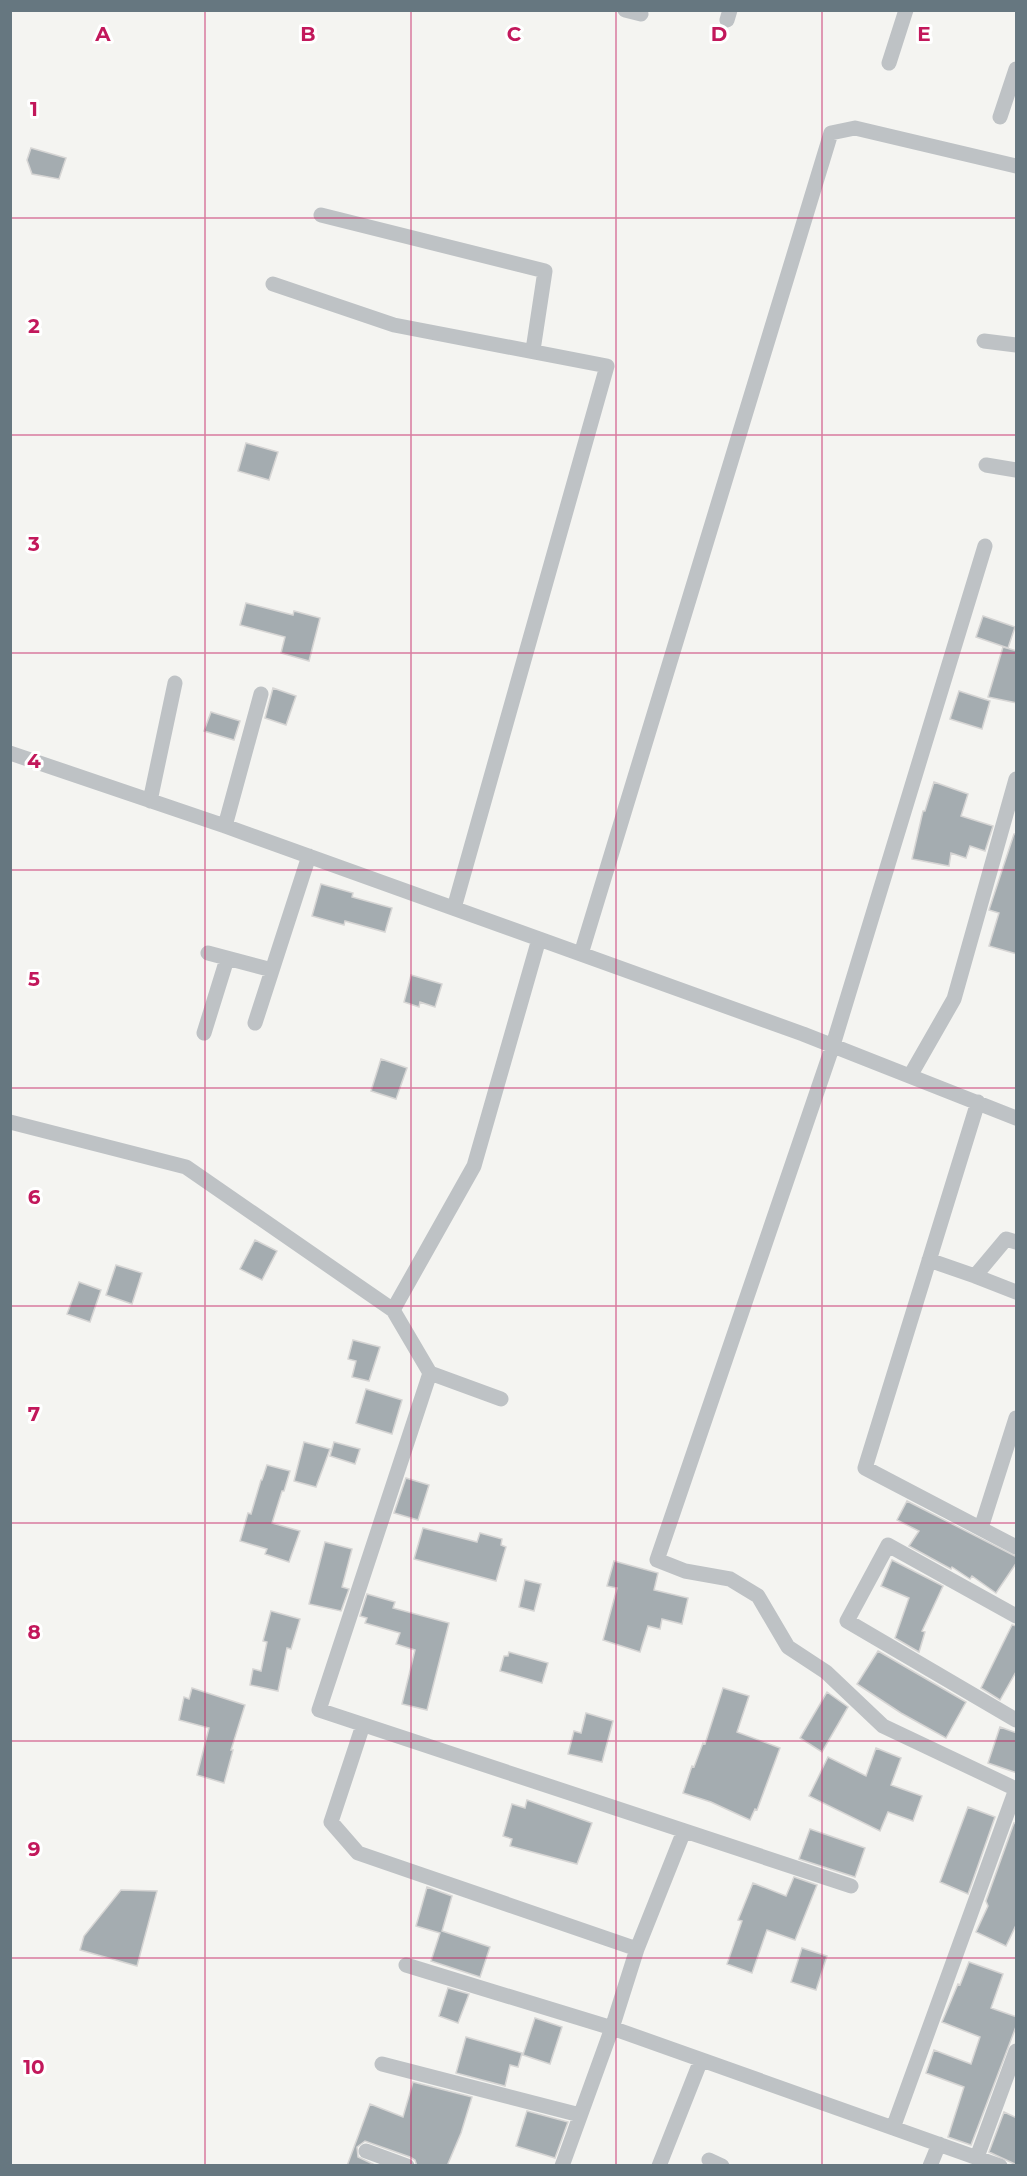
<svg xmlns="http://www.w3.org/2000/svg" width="1027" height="2176" font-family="Montserrat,sans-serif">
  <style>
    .building { fill: #a4acb0; stroke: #d6d5d4; stroke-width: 1.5 }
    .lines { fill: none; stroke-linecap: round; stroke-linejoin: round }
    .street { stroke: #bec2c5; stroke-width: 15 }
    .grid { fill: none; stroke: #c2185b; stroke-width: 1.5; stroke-opacity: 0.55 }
    .grid-label { font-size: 20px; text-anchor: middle; font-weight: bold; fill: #c2185b; stroke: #fff; stroke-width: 6; stroke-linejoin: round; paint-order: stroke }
  </style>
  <rect width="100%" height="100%" fill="#f4f4f1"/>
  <!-- building -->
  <path class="building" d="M 31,148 L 66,158 L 59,179 L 32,174 L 27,160 Z
    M 246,443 L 278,452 L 269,480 L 238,471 Z
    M 246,603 L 293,615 L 294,611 L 320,618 L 309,661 L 281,653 L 285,637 L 240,625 Z
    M 983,616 L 1015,627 L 1008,648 L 976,637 Z
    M 1003,647 L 1017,651 L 1017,703 L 988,697 Z
    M 273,688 L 296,696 L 286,725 L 265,718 Z
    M 959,691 L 990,701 L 982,729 L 950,719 Z
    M 211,712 L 240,721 L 234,740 L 204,731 Z
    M 934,782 L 968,794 L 961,816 L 993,826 L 985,851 L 970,846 L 966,858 L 951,853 L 949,866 L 912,859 L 923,811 L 925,811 Z
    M 1014,834 L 1017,834 L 1017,954 L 989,946 L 999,913 L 989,910 Z
    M 321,884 L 353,893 L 352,897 L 392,908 L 385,932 L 345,921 L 344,925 L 312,916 Z
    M 411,975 L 442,984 L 435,1007 L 420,1002 L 419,1007 L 404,1002 Z
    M 381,1059 L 407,1068 L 396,1099 L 371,1091 Z
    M 255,1240 L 277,1251 L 262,1280 L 240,1269 Z
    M 116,1265 L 142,1273 L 132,1304 L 106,1295 Z
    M 79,1282 L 101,1290 L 90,1322 L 67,1314 Z
    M 353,1340 L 380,1347 L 369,1381 L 352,1377 L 356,1361 L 348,1359 Z
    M 366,1389 L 402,1400 L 392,1434 L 356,1423 Z
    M 304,1442 L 330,1449 L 316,1487 L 294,1481 Z
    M 334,1442 L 360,1449 L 355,1464 L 330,1456 Z
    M 267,1465 L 290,1471 L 284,1491 L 282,1491 L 272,1523 L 300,1531 L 289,1562 L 265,1554 L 267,1549 L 240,1541 L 248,1513 L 251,1514 L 261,1480 L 262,1480 Z
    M 406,1478 L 429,1485 L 418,1520 L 394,1513 Z
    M 907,1501 L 1017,1557 L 1017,1562 L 996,1593 L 972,1576 L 970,1579 L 952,1567 L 951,1569 L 909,1546 L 919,1531 L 897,1520 Z
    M 423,1528 L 477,1542 L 480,1533 L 502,1539 L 501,1545 L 506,1547 L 496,1581 L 414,1559 Z
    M 325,1542 L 352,1549 L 342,1587 L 349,1589 L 341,1611 L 309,1604 Z
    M 892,1560 L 943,1586 L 922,1631 L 925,1632 L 919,1652 L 895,1638 L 909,1598 L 881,1586 Z
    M 614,1561 L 658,1573 L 654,1590 L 688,1598 L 682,1624 L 662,1619 L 660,1629 L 648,1626 L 640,1652 L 603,1640 L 617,1588 L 607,1586 Z
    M 525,1580 L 541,1584 L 534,1611 L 519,1607 Z
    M 367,1594 L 395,1602 L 393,1608 L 449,1623 L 427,1710 L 402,1704 L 415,1650 L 396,1644 L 400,1633 L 365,1623 L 367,1618 L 360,1616 Z
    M 271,1611 L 300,1619 L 291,1649 L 287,1648 L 278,1691 L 250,1685 L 253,1669 L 261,1671 L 267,1642 L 263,1641 Z
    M 1012,1625 L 1017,1626 L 1017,1670 L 1000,1700 L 981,1688 Z
    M 878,1651 L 966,1702 L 946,1738 L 901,1713 L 857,1684 Z
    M 509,1652 L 548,1663 L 542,1683 L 500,1671 L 504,1656 L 508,1656 Z
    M 192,1688 L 245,1705 L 231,1750 L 233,1750 L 224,1783 L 197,1775 L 209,1728 L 179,1720 L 184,1697 L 189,1699 Z
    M 723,1688 L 749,1696 L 737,1732 L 780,1748 L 757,1810 L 755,1809 L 750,1820 L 711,1802 L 683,1793 L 692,1766 L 694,1767 L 703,1743 L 705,1744 Z
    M 827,1692 L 848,1707 L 822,1752 L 800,1738 Z
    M 586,1713 L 613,1721 L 602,1762 L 568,1754 L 574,1731 L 581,1733 Z
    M 1000,1727 L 1017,1733 L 1017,1773 L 988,1763 Z
    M 876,1748 L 901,1758 L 891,1785 L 922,1796 L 913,1821 L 888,1812 L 880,1831 L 809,1796 L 828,1757 L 866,1776 Z
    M 527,1800 L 592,1823 L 577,1864 L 510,1846 L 512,1839 L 503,1836 L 512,1804 L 525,1808 Z
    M 968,1807 L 995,1817 L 968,1894 L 940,1882 Z
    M 1014,1823 L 1017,1824 L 1017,1923 L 1006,1946 L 976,1932 L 988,1906 L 986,1901 Z
    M 810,1829 L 865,1848 L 855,1877 L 799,1859 Z
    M 794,1877 L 817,1885 L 795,1940 L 767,1930 L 752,1973 L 727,1964 L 742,1921 L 738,1920 L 753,1883 L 786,1896 Z
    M 427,1887 L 452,1896 L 442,1931 L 490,1947 L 480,1977 L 431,1961 L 440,1933 L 416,1926 Z
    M 121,1890 L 157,1891 L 137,1966 L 80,1950 L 84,1936 Z
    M 802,1948 L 827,1956 L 816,1990 L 791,1982 Z
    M 969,1962 L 1003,1974 L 991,2008 L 1017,2017 L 1017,2024 L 971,2145 L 948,2137 L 964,2087 L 926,2073 L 934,2050 L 971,2064 L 980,2037 L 942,2022 L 958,1984 L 960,1985 Z
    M 448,1988 L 469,1994 L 458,2023 L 439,2016 Z
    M 535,2018 L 562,2027 L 550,2064 L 523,2055 Z
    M 466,2037 L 522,2053 L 518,2067 L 510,2065 L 505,2086 L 456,2073 Z
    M 413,2082 L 472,2097 L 461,2133 L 447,2166 L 417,2166 L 415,2160 L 410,2157 L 365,2141 L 357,2147 L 358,2157 L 377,2166 L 347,2166 L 370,2104 L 403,2117 Z
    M 527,2111 L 568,2122 L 555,2158 L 516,2146 Z
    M 1004,2112 L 1017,2118 L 1017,2165 L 989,2152 Z"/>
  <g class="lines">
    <!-- street -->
    <path class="street" d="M 625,10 L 641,14
      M 727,20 L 730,10
      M 889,63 L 906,10
      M 1000,117 L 1016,69
      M 321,215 L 545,271 L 533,350
      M 273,284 L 394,325 L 607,366 L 454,908
      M 984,341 L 1016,345
      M 986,465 L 1016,470
      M 985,546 L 833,1045 L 657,1560 L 685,1571 L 730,1579 L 758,1596 L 788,1647 L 826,1672 L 883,1726 L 1016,1789
      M 10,753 L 225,826 L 803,1034 L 1016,1118
      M 150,801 L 175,683
      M 225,826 L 261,694
      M 208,953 L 272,970
      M 581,954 L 831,133 L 855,128 L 1016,166
      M 255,1023 L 309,856
      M 204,1033 L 227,959
      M 910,1076 L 954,999 L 1016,779
      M 978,1102 L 865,1468 L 1016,1547
      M 10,1122 L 186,1167 L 393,1310 L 430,1373 L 501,1399
      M 929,1260 L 975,1276 L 1006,1239 L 1016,1242
      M 975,1276 L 1016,1292
      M 393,1310 L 474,1166 L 539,939
      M 430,1373 L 319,1710 L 851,1886
      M 981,1528 L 1016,1418
      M 1016,1616 L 888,1545 L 847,1621 L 1016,1720
      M 363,1725 L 331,1822 L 358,1853 L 637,1949
      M 406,1965 L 612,2028 L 1000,2166
      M 382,2064 L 580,2115
      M 893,2128 L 1016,1789
      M 366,2151 L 407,2166
      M 977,2157 L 1016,2051
      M 709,2160 L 722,2166
      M 562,2166 L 612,2028 L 637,1949 L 684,1831
      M 659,2166 L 701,2060
      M 930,2166 L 939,2144"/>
  </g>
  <!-- grid -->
  <path class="grid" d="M 205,10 L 205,2166M 411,10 L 411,2166M 616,10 L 616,2166M 822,10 L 822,2166M 10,218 L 1016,218M 10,435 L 1016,435M 10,653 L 1016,653M 10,870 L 1016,870M 10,1088 L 1016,1088M 10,1306 L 1016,1306M 10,1523 L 1016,1523M 10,1741 L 1016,1741M 10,1958 L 1016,1958"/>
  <g class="grid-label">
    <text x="103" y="41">A</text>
    <text x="308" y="41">B</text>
    <text x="514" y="41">C</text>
    <text x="719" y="41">D</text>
    <text x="924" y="41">E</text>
    <text x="34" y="116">1</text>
    <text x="34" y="333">2</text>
    <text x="34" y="551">3</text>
    <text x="34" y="768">4</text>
    <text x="34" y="986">5</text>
    <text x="34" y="1204">6</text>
    <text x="34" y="1421">7</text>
    <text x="34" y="1639">8</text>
    <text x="34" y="1856">9</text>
    <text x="34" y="2074">10</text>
  </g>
  <!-- border -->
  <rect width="1027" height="2176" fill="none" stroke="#667780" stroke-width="24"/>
</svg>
